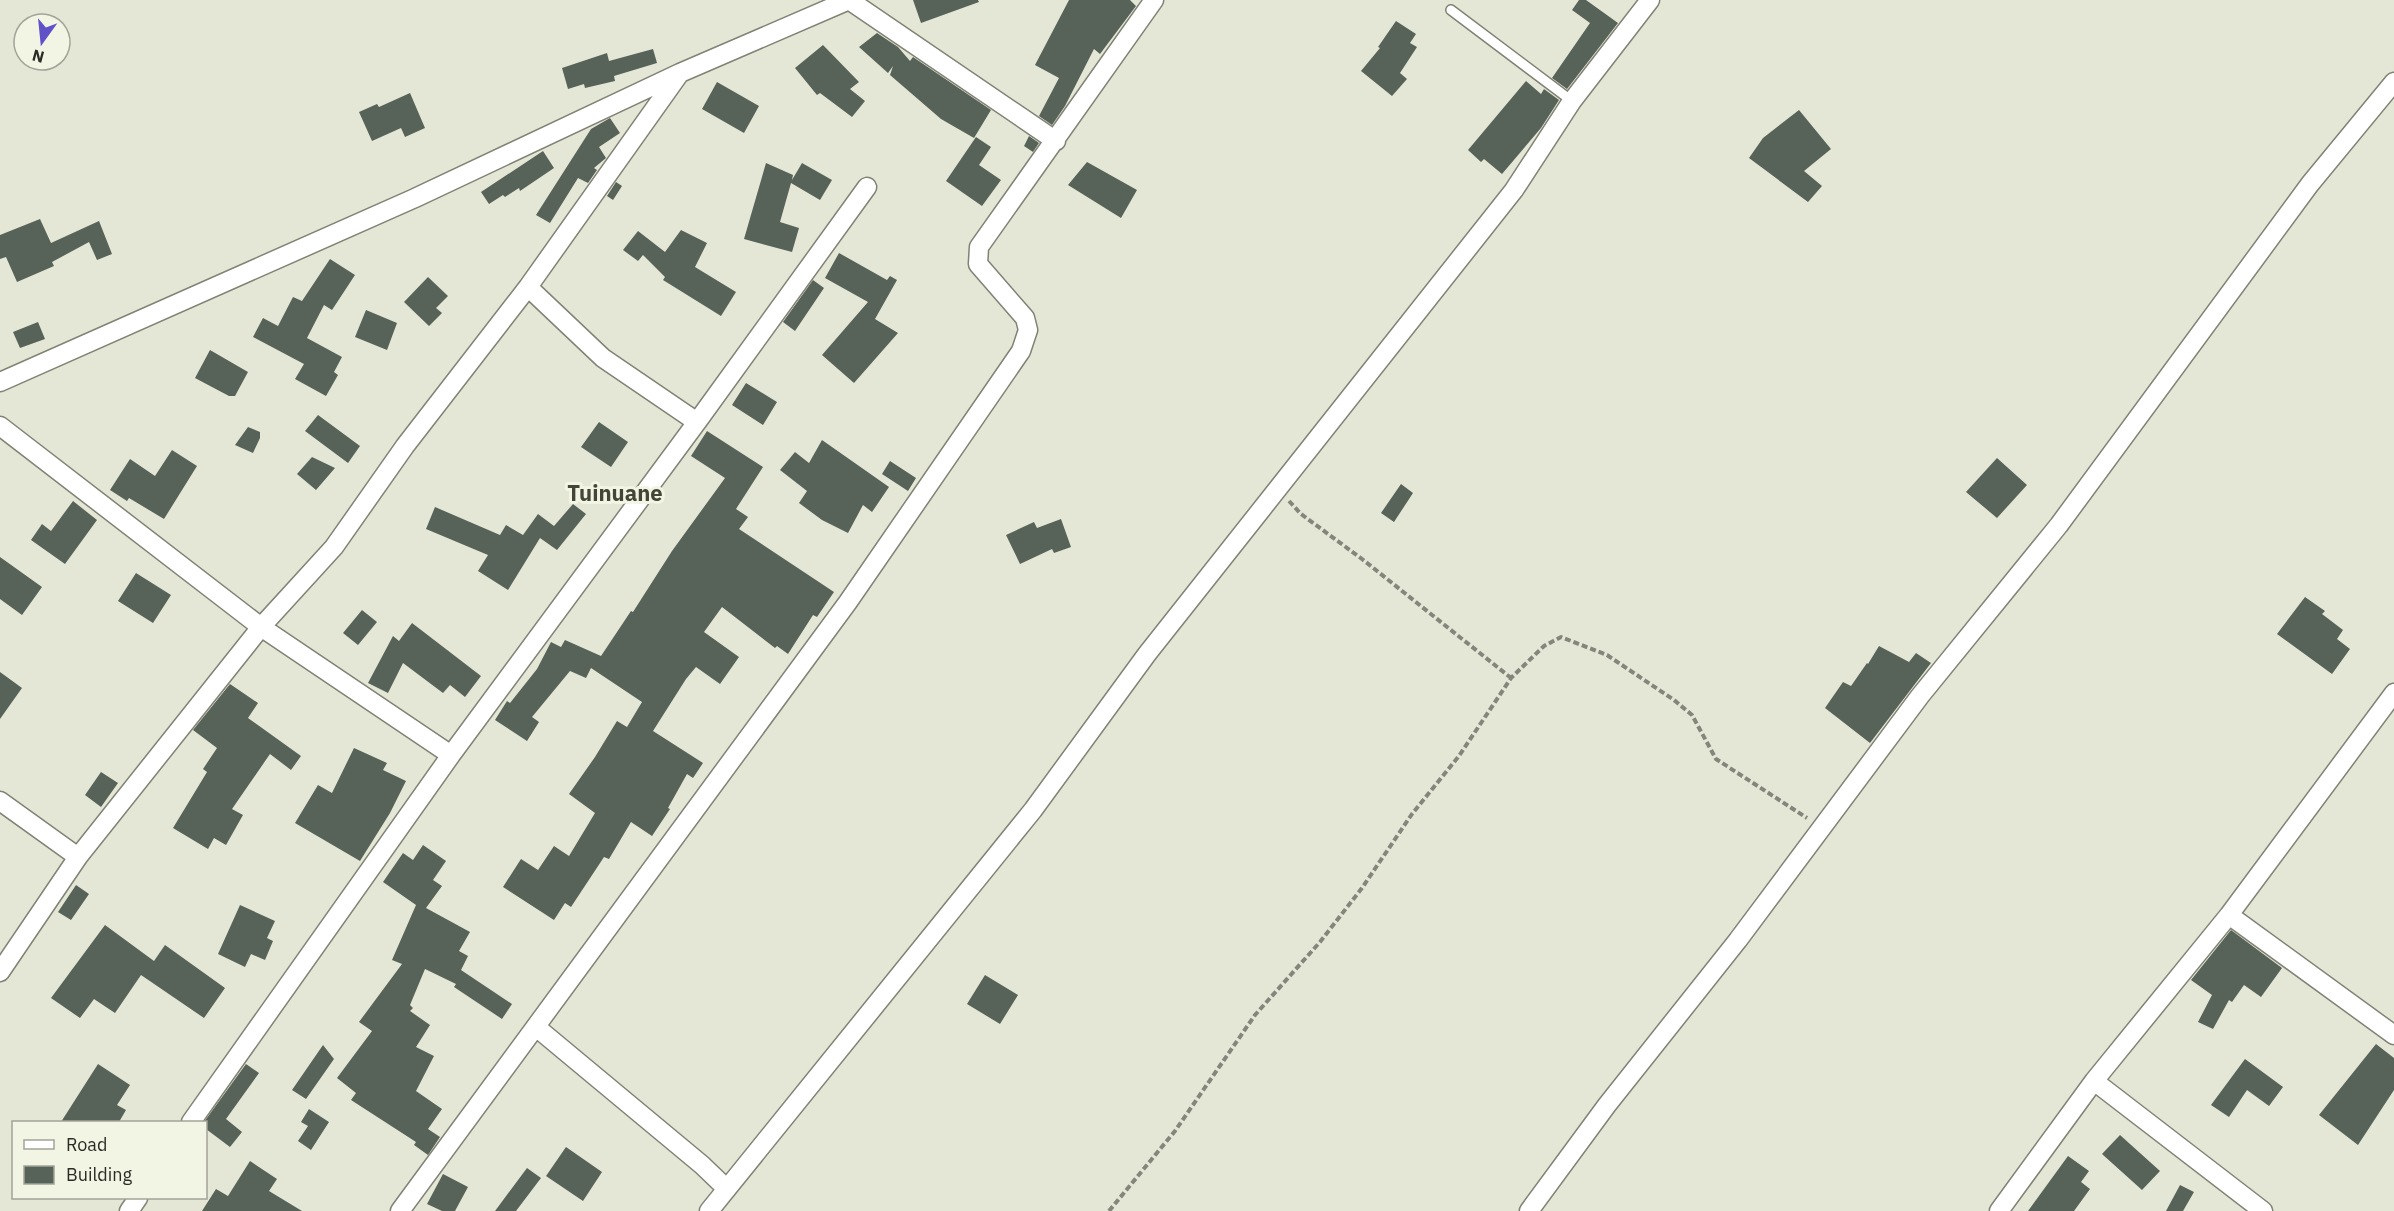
<svg xmlns="http://www.w3.org/2000/svg" width="2394" height="1211" font-family="'IBM Plex Sans',sans-serif">
  <style>
    .building { fill: #576358 }
    .lines { fill: none; stroke-linecap: round; stroke-linejoin: round }
    .lane-casing { stroke: #808274; stroke-width: 12 }
    .street-casing { stroke: #808274; stroke-width: 21 }
    .path { stroke: #84867b; stroke-width: 4; stroke-dasharray: 6 3; stroke-linecap: butt }
    .lane { stroke: #fff; stroke-width: 9 }
    .street { stroke: #fff; stroke-width: 18 }
    .labels { text-anchor: middle; stroke-width: 6; stroke-linejoin: round; paint-order: stroke }
    .quarter-label { font-size: 22px; font-weight: bold; fill: #434537; stroke: #f2f4e4 }
  </style>
  <rect width="100%" height="100%" fill="#e4e7d6"/>
  <!-- building -->
  <path class="building" d="M 913,0 L 978,0 L 979,2 L 921,23 Z
    M 1069,0 L 1130,0 L 1136,6 L 1100,54 L 1094,49 L 1065,106 L 1052,125 L 1039,116 L 1059,78 L 1035,65 Z
    M 1579,0 L 1586,0 L 1618,23 L 1567,89 L 1552,78 L 1590,23 L 1572,10 Z
    M 1396,21 L 1416,34 L 1410,43 L 1417,47 L 1400,73 L 1407,79 L 1392,96 L 1361,71 L 1380,48 L 1378,47 Z
    M 877,33 L 898,47 L 910,61 L 913,57 L 991,110 L 974,138 L 941,119 L 890,75 L 893,66 L 888,73 L 859,47 Z
    M 823,45 L 859,82 L 850,89 L 865,101 L 852,117 L 820,93 L 817,95 L 795,68 Z
    M 653,49 L 657,63 L 614,76 L 615,81 L 585,88 L 584,84 L 568,89 L 562,68 L 607,53 L 609,61 Z
    M 1526,81 L 1541,94 L 1544,89 L 1559,100 L 1541,128 L 1502,174 L 1484,159 L 1481,162 L 1468,150 Z
    M 717,82 L 759,106 L 744,133 L 702,109 Z
    M 410,93 L 425,128 L 405,137 L 401,128 L 372,141 L 359,112 L 377,104 L 379,107 Z
    M 1799,110 L 1831,149 L 1804,171 L 1822,186 L 1808,202 L 1749,158 L 1763,138 Z
    M 610,118 L 620,133 L 599,147 L 606,158 L 594,168 L 597,170 L 588,183 L 578,178 L 550,223 L 536,215 L 591,129 Z
    M 1029,136 L 1039,143 L 1033,152 L 1024,146 Z
    M 976,137 L 991,147 L 979,165 L 1001,180 L 982,206 L 946,181 Z
    M 543,151 L 554,168 L 520,191 L 519,188 L 505,197 L 503,195 L 489,204 L 481,192 Z
    M 1087,162 L 1137,190 L 1121,218 L 1068,185 Z
    M 766,163 L 793,175 L 792,180 L 802,163 L 832,180 L 820,200 L 791,183 L 780,222 L 799,228 L 792,252 L 744,239 Z
    M 616,182 L 622,186 L 613,200 L 607,196 Z
    M 40,219 L 51,243 L 99,221 L 112,254 L 97,260 L 89,242 L 52,262 L 54,266 L 17,282 L 6,257 L 0,259 L 0,235 Z
    M 681,230 L 707,243 L 695,267 L 736,292 L 721,316 L 663,280 L 665,277 L 643,255 L 638,261 L 623,250 L 638,231 L 665,252 Z
    M 839,253 L 887,280 L 890,276 L 897,280 L 875,319 L 898,333 L 854,383 L 822,355 L 868,302 L 825,278 Z
    M 330,259 L 355,275 L 332,310 L 324,305 L 307,338 L 342,357 L 334,372 L 338,375 L 326,396 L 295,379 L 304,364 L 253,337 L 263,318 L 278,326 L 293,297 L 302,301 Z
    M 428,277 L 448,296 L 436,308 L 442,313 L 429,326 L 404,302 Z
    M 813,280 L 824,288 L 795,331 L 783,322 Z
    M 366,310 L 397,323 L 387,350 L 355,337 Z
    M 38,322 L 45,339 L 20,348 L 13,332 Z
    M 210,350 L 248,372 L 235,396 L 229,396 L 195,378 Z
    M 746,383 L 777,402 L 763,425 L 732,405 Z
    M 318,415 L 360,446 L 348,463 L 305,431 Z
    M 599,422 L 628,442 L 611,467 L 581,447 Z
    M 248,427 L 260,432 L 260,438 L 253,453 L 235,445 Z
    M 707,431 L 763,467 L 736,509 L 748,517 L 739,529 L 834,592 L 817,617 L 813,615 L 788,654 L 777,646 L 775,648 L 722,607 L 704,632 L 739,657 L 720,684 L 696,667 L 686,679 L 653,731 L 703,763 L 693,778 L 687,774 L 668,808 L 670,809 L 652,836 L 631,822 L 609,859 L 604,857 L 571,907 L 565,903 L 554,920 L 503,887 L 521,859 L 538,870 L 554,846 L 569,856 L 595,813 L 569,794 L 595,757 L 617,721 L 627,727 L 642,702 L 591,668 L 586,678 L 570,671 L 532,717 L 539,722 L 527,741 L 495,720 L 507,701 L 510,703 L 537,669 L 551,642 L 561,647 L 565,640 L 601,656 L 631,611 L 633,612 L 672,551 L 725,478 L 691,456 Z
    M 822,440 L 889,487 L 872,512 L 863,505 L 848,533 L 822,520 L 799,503 L 807,491 L 780,470 L 795,452 L 809,463 Z
    M 172,450 L 197,466 L 164,519 L 129,498 L 127,501 L 110,490 L 130,459 L 155,476 Z
    M 312,457 L 335,468 L 316,490 L 297,474 Z
    M 1997,458 L 2027,485 L 1997,518 L 1966,492 Z
    M 890,461 L 916,478 L 908,491 L 882,474 Z
    M 1401,484 L 1413,493 L 1394,522 L 1381,513 Z
    M 73,501 L 97,520 L 65,564 L 31,540 L 42,524 L 51,531 Z
    M 573,504 L 586,514 L 557,550 L 540,538 L 508,590 L 478,571 L 488,555 L 426,529 L 435,507 L 500,535 L 506,525 L 523,535 L 538,514 L 554,526 Z
    M 1061,519 L 1071,547 L 1054,553 L 1052,549 L 1020,564 L 1006,535 L 1034,522 L 1037,528 Z
    M 0,557 L 42,587 L 22,615 L 0,599 Z
    M 136,573 L 171,595 L 153,623 L 118,601 Z
    M 2305,597 L 2325,611 L 2322,614 L 2343,630 L 2337,639 L 2350,649 L 2332,674 L 2277,634 Z
    M 362,610 L 377,622 L 358,645 L 343,633 Z
    M 412,623 L 481,676 L 465,697 L 450,685 L 443,693 L 403,663 L 388,693 L 368,683 L 393,636 L 399,641 Z
    M 1879,646 L 1909,662 L 1916,653 L 1931,663 L 1870,743 L 1825,708 L 1843,682 L 1851,686 L 1867,663 L 1868,664 Z
    M 0,672 L 22,688 L 0,719 Z
    M 230,684 L 258,703 L 248,718 L 301,756 L 291,770 L 270,754 L 232,809 L 243,815 L 226,845 L 214,838 L 208,849 L 173,828 L 207,772 L 203,769 L 217,748 L 193,730 Z
    M 354,748 L 387,763 L 383,770 L 406,781 L 390,813 L 360,861 L 295,823 L 318,785 L 332,793 Z
    M 101,772 L 118,783 L 101,807 L 85,795 Z
    M 423,845 L 446,861 L 433,880 L 442,886 L 426,908 L 470,932 L 459,951 L 468,956 L 461,970 L 512,1004 L 502,1019 L 454,987 L 456,984 L 425,969 L 410,1005 L 413,1008 L 410,1011 L 430,1025 L 416,1047 L 434,1056 L 416,1091 L 442,1109 L 428,1129 L 440,1137 L 428,1155 L 414,1145 L 416,1142 L 351,1100 L 356,1093 L 337,1078 L 372,1031 L 359,1022 L 402,964 L 392,960 L 416,905 L 383,882 L 403,853 L 413,860 Z
    M 76,885 L 89,894 L 71,920 L 58,912 Z
    M 240,905 L 275,921 L 267,938 L 273,941 L 265,960 L 251,954 L 245,967 L 218,954 Z
    M 105,925 L 154,961 L 165,945 L 225,988 L 204,1018 L 141,975 L 115,1013 L 94,999 L 80,1018 L 51,998 Z
    M 2231,930 L 2282,968 L 2261,997 L 2244,985 L 2232,1002 L 2229,1000 L 2213,1029 L 2198,1022 L 2212,995 L 2191,980 Z
    M 985,975 L 1018,995 L 1000,1024 L 967,1004 Z
    M 2376,1044 L 2394,1058 L 2394,1090 L 2358,1145 L 2319,1115 Z
    M 323,1045 L 334,1059 L 306,1099 L 292,1090 Z
    M 2245,1059 L 2283,1087 L 2269,1106 L 2247,1090 L 2229,1117 L 2211,1105 Z
    M 98,1064 L 130,1085 L 117,1105 L 126,1110 L 119,1122 L 61,1122 Z
    M 246,1064 L 259,1073 L 226,1119 L 242,1132 L 230,1147 L 206,1129 L 204,1122 Z
    M 309,1109 L 329,1122 L 311,1150 L 298,1141 L 308,1126 L 301,1122 Z
    M 2120,1135 L 2160,1171 L 2142,1190 L 2102,1154 Z
    M 566,1147 L 602,1172 L 583,1201 L 546,1176 Z
    M 2068,1156 L 2089,1171 L 2081,1182 L 2090,1189 L 2074,1211 L 2028,1211 Z
    M 250,1161 L 277,1179 L 269,1191 L 302,1211 L 202,1211 L 216,1189 L 228,1196 Z
    M 527,1168 L 541,1178 L 516,1211 L 495,1211 Z
    M 443,1174 L 468,1187 L 455,1211 L 442,1211 L 427,1204 Z
    M 2180,1185 L 2194,1192 L 2183,1211 L 2166,1211 Z"/>
  <g class="lines">
    <!-- lane casing -->
    <g class="lane-casing">
      <path id="lane" d="M 1451,10 L 1572,101"/>
    </g>
    <!-- street casing -->
    <g class="street-casing">
      <path id="street" d="M 849,0 L 1056,141
        M 0,382 L 415,198 L 680,73 L 849,0
        M 697,422 L 867,187
        M 0,426 L 261,627 L 451,755 L 697,422 L 603,358 L 528,287
        M 0,801 L 78,857
        M 2229,915 L 2394,1035
        M 0,972 L 78,857 L 261,627 L 334,547 L 405,446 L 528,287 L 680,73
        M 536,1027 L 702,1165 L 727,1189
        M 2094,1081 L 2263,1211
        M 191,1122 L 451,755
        M 129,1211 L 138,1198
        M 400,1211 L 848,602 L 1021,351 L 1028,330 L 1025,318 L 978,264 L 979,247 L 1154,0
        M 709,1211 L 1033,810 L 1147,654 L 1514,190 L 1572,101 L 1650,0
        M 1529,1211 L 1607,1105 L 1738,940 L 1920,696 L 2059,525 L 2310,184 L 2394,82
        M 1999,1211 L 2094,1081 L 2229,915 L 2394,693"/>
    </g>
    <!-- path -->
    <path class="path" d="M 1289,501 L 1301,514 L 1362,559 L 1511,678
      M 1109,1211 L 1175,1131 L 1255,1015 L 1320,942 L 1362,888 L 1412,814 L 1459,756 L 1511,678 L 1544,646 L 1561,637 L 1607,655 L 1674,700 L 1692,715 L 1716,759 L 1807,818"/>
    <!-- lane -->
    <use href="#lane" class="lane"/>
    <!-- street -->
    <use href="#street" class="street"/>
  </g>
  <g class="labels">
    <!-- quarter labels -->
    <g class="quarter-label">
      <text x="615" y="501">Tuinuane</text>
    </g>
  </g>
  <!-- legend -->
  <rect x="12" y="1121" width="195" height="78" fill="#f2f4e4" stroke="#a2a498" stroke-width="1.5"/>
  <rect x="24" y="1140" width="30" height="9" fill="#ffffff" stroke="#a2a498" stroke-width="1.5"/>
  <text x="66" y="1151" font-size="18" fill="#2b2c26">Road</text>
  <rect x="24" y="1166" width="30" height="18" fill="#576358" stroke="#a2a498" stroke-width="1.5"/>
  <text x="66" y="1181" font-size="18" fill="#2b2c26">Building</text>
  <!-- north arrow -->
  <g transform="translate(42 42) rotate(195)"><circle r="28" fill="#f2f4e4" stroke="#a2a498" stroke-width="1.5"/>
  <path d="M0-4.5L10 22L0 15L-10 22Z" fill="#6151c9"/>
  <text y="-9" font-size="16" font-weight="bold" text-anchor="middle" fill="#2b2c26">N</text>
  </g>
</svg>
